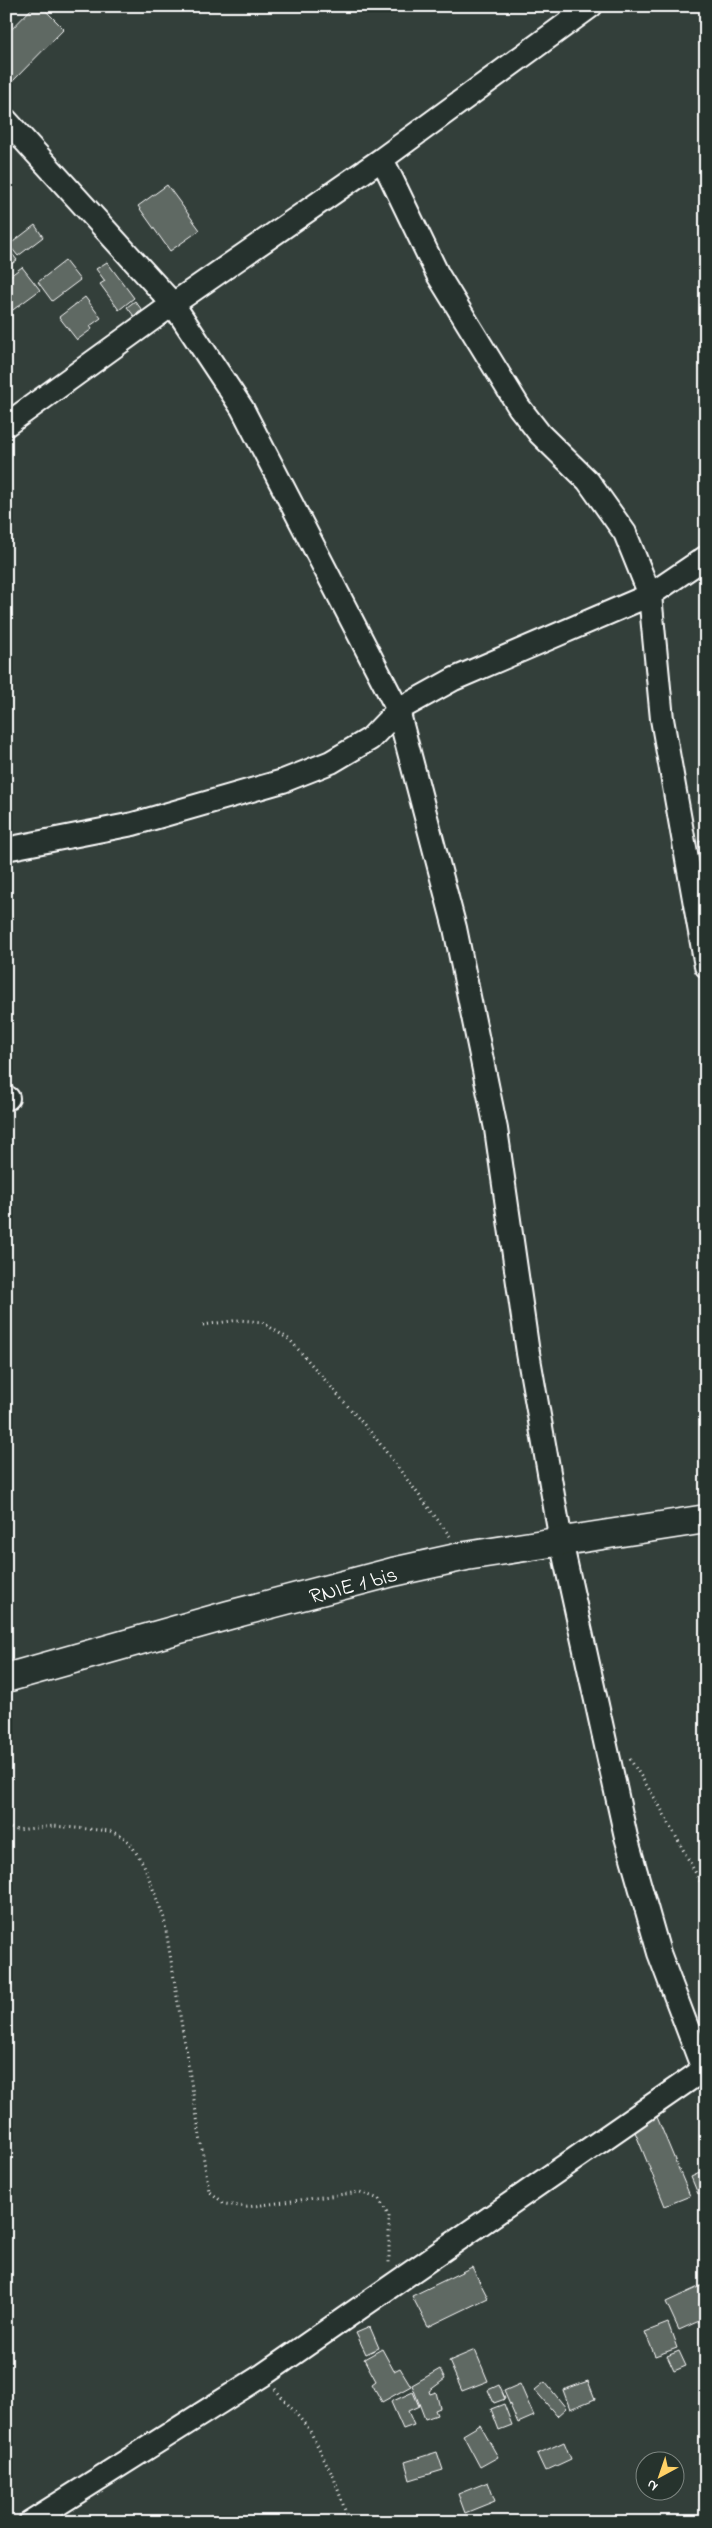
<svg xmlns="http://www.w3.org/2000/svg" width="712" height="2528" font-family="'Indie Flower',sans-serif">
  <style>
    .built { fill: #404c47 }
    .building { fill: #5f6964; stroke: #fff }
    .lines { fill: none; stroke-linecap: round; stroke-linejoin: round }
    .street-casing { stroke: #fff; stroke-width: 26 }
    .primary-casing { stroke: #fff; stroke-width: 31 }
    .path { stroke: #fff; stroke-width: 3; stroke-dasharray: 1 4; stroke-linecap: butt }
    .street { stroke: #26332d; stroke-width: 22 }
    .primary { stroke: #26332d; stroke-width: 28 }
    .labels { text-anchor: middle; stroke-width: 4; stroke-linejoin: round; paint-order: stroke }
    .street-label { font-size: 22px; fill: #fff; stroke: #26332d }
  </style>
  <rect width="100%" height="100%" fill="#333f3a"/>
  <filter id="ink" filterUnits="userSpaceOnUse"><feTurbulence type="fractalNoise" baseFrequency=".02" numOctaves="2"/><feDisplacementMap in="SourceGraphic" scale="10" xChannelSelector="R" yChannelSelector="G"/><feConvolveMatrix kernelMatrix="1 2 1 2 8 2 1 2 1" color-interpolation-filters="sRGB"/></filter>
  <g filter="url(#ink)">
    <!-- built -->
    <path class="built" d="M 695,800 L 706,806 L 706,859 Z"/>
    <!-- building -->
    <path class="building" d="M 34,6 L 41,6 L 64,29 L 9,85 L 6,82 L 6,35 Z
      M 167,185 L 200,230 L 170,251 L 138,206 Z
      M 35,225 L 43,237 L 18,256 L 9,245 Z
      M 6,246 L 17,260 L 6,268 Z
      M 65,261 L 80,280 L 52,301 L 38,282 Z
      M 107,262 L 134,298 L 119,310 L 100,284 L 105,281 L 96,269 Z
      M 22,267 L 40,290 L 6,315 L 6,279 Z
      M 85,297 L 101,318 L 90,326 L 92,329 L 77,340 L 59,317 Z
      M 135,301 L 142,310 L 134,316 L 127,307 Z
      M 706,840 L 706,877 L 699,841 Z
      M 657,2117 L 690,2196 L 665,2206 L 633,2127 Z
      M 706,2170 L 706,2191 L 698,2194 L 691,2177 Z
      M 472,2267 L 488,2298 L 428,2327 L 412,2296 Z
      M 705,2284 L 706,2318 L 679,2330 L 666,2302 Z
      M 668,2323 L 677,2348 L 655,2356 L 645,2332 Z
      M 370,2327 L 379,2348 L 366,2354 L 356,2333 Z
      M 382,2349 L 394,2371 L 400,2368 L 411,2386 L 382,2402 L 372,2384 L 376,2381 L 364,2359 Z
      M 475,2350 L 488,2381 L 462,2391 L 449,2361 Z
      M 679,2351 L 686,2366 L 674,2371 L 667,2356 Z
      M 440,2369 L 445,2379 L 429,2391 L 430,2394 L 436,2392 L 440,2408 L 435,2410 L 437,2415 L 425,2419 L 412,2385 Z
      M 588,2381 L 595,2399 L 570,2409 L 563,2390 Z
      M 545,2382 L 566,2408 L 557,2416 L 535,2390 Z
      M 520,2384 L 534,2416 L 518,2423 L 504,2391 Z
      M 499,2385 L 505,2399 L 494,2403 L 488,2390 Z
      M 413,2392 L 419,2406 L 408,2411 L 414,2425 L 403,2429 L 391,2402 Z
      M 504,2404 L 512,2425 L 499,2430 L 491,2409 Z
      M 480,2425 L 498,2457 L 480,2467 L 463,2435 Z
      M 564,2442 L 571,2459 L 545,2471 L 537,2454 Z
      M 437,2452 L 443,2470 L 410,2480 L 405,2462 Z
      M 488,2482 L 495,2501 L 465,2513 L 458,2494 Z"/>
    <g class="lines">
      <!-- street casing -->
      <g class="street-casing">
        <path id="street" d="M 6,120 L 173,304 L 242,408 L 398,710 L 455,928 L 496,1129 L 528,1353 L 561,1541 L 626,1837 L 659,1953 L 706,2077
          M 382,159 L 438,275 L 519,407 L 540,434 L 588,481 L 625,533 L 650,595 L 662,719 L 706,966
          M 6,425 L 173,304 L 382,159 L 591,6
          M 6,849 L 133,824 L 283,781 L 331,762 L 370,739 L 398,710 L 454,679 L 650,595 L 706,557
          M 6,1098 L 8,1098
          M 30,2522 L 263,2375 L 703,2070"/>
      </g>
      <!-- primary casing -->
      <g class="primary-casing">
        <path id="primary" d="M 6,1678 L 229,1615 L 393,1572 L 466,1556 L 706,1519"/>
      </g>
      <!-- path -->
      <path class="path" d="M 203,1325 L 239,1320 L 262,1322 L 290,1340 L 374,1436 L 450,1536
        M 630,1759 L 659,1805 L 706,1892
        M 6,1827 L 17,1830 L 54,1826 L 110,1831 L 122,1836 L 130,1843 L 144,1865 L 164,1918 L 209,2191 L 225,2204 L 247,2207 L 360,2192 L 379,2199 L 389,2216 L 389,2264
        M 275,2389 L 309,2429 L 334,2478 L 349,2522"/>
      <!-- street -->
      <use href="#street" class="street"/>
      <!-- primary -->
      <use href="#primary" class="primary"/>
    </g>
  </g>
  <g class="labels">
    <!-- street labels -->
    <g class="street-label">
      <text transform="translate(353 1584) rotate(-15)" y="8">RNIE 1 bis</text>
    </g>
  </g>
  <!-- margin -->
  <rect width="712" height="2528" fill="none" stroke="#26332d" stroke-width="25"/>
  <rect x="12" y="12" width="687" height="2503" fill="none" stroke="#fff" stroke-width="2" filter="url(#ink)"/>
  <!-- north arrow -->
  <g transform="translate(660 2476) rotate(220)"><circle r="24" fill="#26332d" stroke="#7d8581"/>
  <path d="M0-4L9 19L0 12L-9 19Z" fill="#ffd166"/>
  <text y="-8" font-size="14" font-weight="bold" text-anchor="middle" fill="#ffffff">N</text>
  </g>
</svg>
